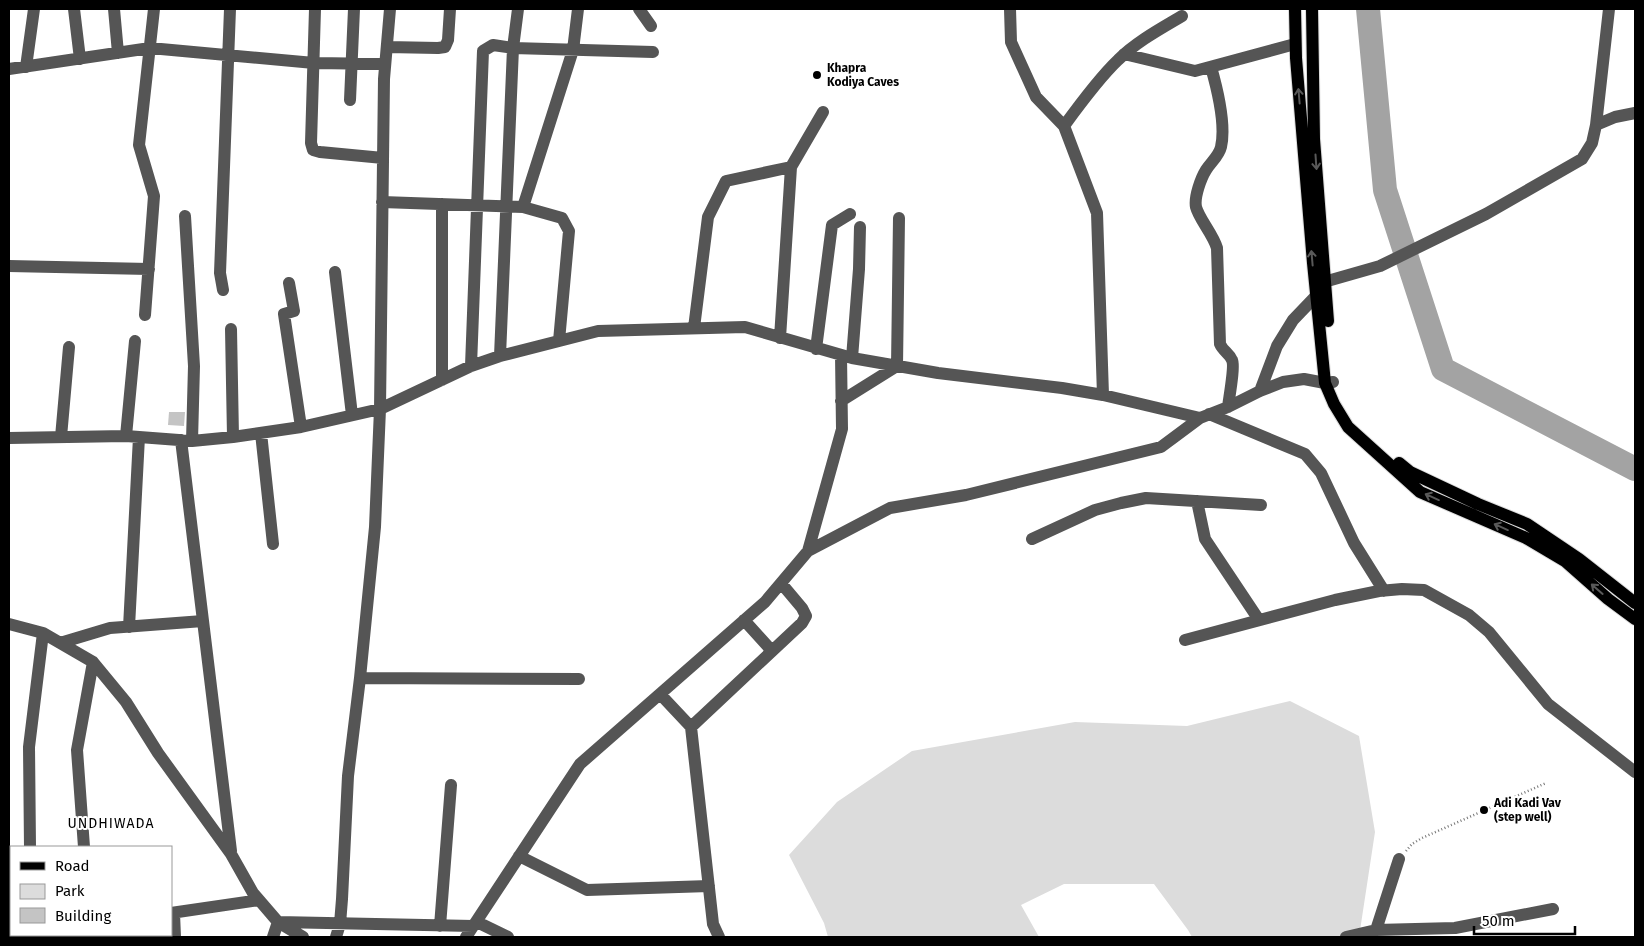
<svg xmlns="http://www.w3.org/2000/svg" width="1644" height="946" font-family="'Fira Sans',sans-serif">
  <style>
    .green { fill: #dcdcdc }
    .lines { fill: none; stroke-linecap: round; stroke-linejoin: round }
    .river { stroke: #a3a3a3; stroke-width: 24 }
    .building { fill: #c4c4c4 }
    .major-casing { stroke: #dbdbdb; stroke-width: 14 }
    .path { stroke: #777; stroke-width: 2.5; stroke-dasharray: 1 2.5; stroke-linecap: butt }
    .minor { stroke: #555; stroke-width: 12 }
    .major { stroke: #000; stroke-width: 12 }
    .oneway { stroke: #595959 }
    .poi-dot { fill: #000; stroke: #fff; stroke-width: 2 }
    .labels { text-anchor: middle; stroke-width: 4; stroke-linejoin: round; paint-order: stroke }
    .poi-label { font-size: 12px; font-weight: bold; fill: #000; stroke: #fff; text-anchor: start }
    .neighbourhood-label { font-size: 14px; letter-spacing: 1px; fill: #000; stroke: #fff }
  </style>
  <rect width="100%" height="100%" fill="#fff"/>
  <!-- green -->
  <path class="green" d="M 1290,701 L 1359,736 L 1375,832 L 1359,937 L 1192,937 L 1188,930 L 1154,884 L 1064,884 L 1021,905 L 1039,937 L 828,937 L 824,923 L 789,855 L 837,802 L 912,751 L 1075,722 L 1187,726 Z"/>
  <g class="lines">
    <!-- river -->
    <path class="river" d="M 1368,9 L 1385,190 L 1443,369 L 1635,469"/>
  </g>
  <!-- building -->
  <path class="building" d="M 169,412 L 185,412 L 184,426 L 168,425 Z"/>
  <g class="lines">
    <!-- major casing -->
    <g class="major-casing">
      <path id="major" d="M 1295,9 L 1296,58 L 1313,263 L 1325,383 L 1334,404 L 1348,427 L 1420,492 L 1526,538 L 1565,561 L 1608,599 L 1635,619
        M 1312,9 L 1314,139 L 1328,321
        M 1399,463 L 1410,472 L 1478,504 L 1527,524 L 1579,559 L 1635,603"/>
    </g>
    <!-- path -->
    <path class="path" d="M 1406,851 L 1412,844 L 1422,838 L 1546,783"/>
    <!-- minor -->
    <path class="minor" d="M 74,9 L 80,59
      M 114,9 L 118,53
      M 315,9 L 311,143 L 313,150 L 320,152 L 383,158
      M 639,9 L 651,26
      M 1010,9 L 1011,42 L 1036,97 L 1064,126 L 1097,213 L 1103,395
      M 387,47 L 438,48 L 445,47 L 448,40 L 450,9
      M 1124,54 L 1195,71 L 1295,44
      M 26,67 L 34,9
      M 1211,67 C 1217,88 1226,125 1221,147 C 1219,156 1211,162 1206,170 C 1201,178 1194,197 1196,207 C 1199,219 1213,234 1217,248 L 1220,344 C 1223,351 1229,353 1232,360 C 1235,366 1229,398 1228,407
      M 9,69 L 150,48 L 314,63 L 385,64
      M 350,100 L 354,9
      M 1596,125 L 1615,117 L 1635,113
      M 1064,126 C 1080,104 1099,78 1118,60 C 1136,42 1160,29 1182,16
      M 382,202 L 523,207 L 562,218 L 569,231 L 559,341
      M 523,207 L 573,50 L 578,9
      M 185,216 L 194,366 L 192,441
      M 9,266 L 149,269
      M 335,272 L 352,415
      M 1324,282 L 1380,266 L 1486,214 L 1582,159 L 1592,143 L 1596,125 L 1609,9
      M 289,283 L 294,311 L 284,314 L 301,427
      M 223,290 L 220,273 L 230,9
      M 145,315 L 154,196 L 139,145 L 154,9
      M 694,328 L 708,217 L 726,181 L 791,167 L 823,112
      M 231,329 L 233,437
      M 780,338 L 791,167
      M 816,349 L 832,225 L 850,214
      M 500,356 L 513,48 L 518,9
      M 852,358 L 859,269 L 860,227
      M 471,366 L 483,51 L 493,45 L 513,48 L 653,52
      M 442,380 L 442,204
      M 1260,391 L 1277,346 L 1293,320 L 1316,296
      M 841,401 L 897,366 L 899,218
      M 1209,414 L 1305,454 L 1321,473 L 1354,543 L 1384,591
      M 261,433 L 273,544
      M 126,436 L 135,341
      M 61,437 L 69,347
      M 9,438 L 126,436 L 192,441 L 233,437 L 301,427 L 380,409 L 471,366 L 500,356 L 598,331 L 745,327 L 852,358 L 938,373 L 1062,388 L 1103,395 L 1200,418
      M 181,440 L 231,851
      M 1197,501 L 1205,539 L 1259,620
      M 1032,539 L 1095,510 L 1121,503 L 1146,498 L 1261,505
      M 808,551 L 890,508 L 966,495 L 1161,447 L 1200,418 L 1228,407 L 1260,391 L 1283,382 L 1304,379 L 1325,383 L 1333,382
      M 744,620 L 772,651
      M 9,624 L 43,633 L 93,662 L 126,702 L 158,753 L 231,854 L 253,893 L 278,922 L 303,937
      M 129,627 L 139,437
      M 1185,640 L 1335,600 L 1379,591 L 1402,589 L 1424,590 L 1469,615 L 1489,632 L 1548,704 L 1635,772
      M 60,643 L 110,628 L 203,621
      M 360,678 L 579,679
      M 660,694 L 691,727 L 713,924 L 719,937
      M 691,727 L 802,623 L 806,616 L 802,608 L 781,583
      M 30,847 L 29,747 L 43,633
      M 84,847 L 77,750 L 93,662
      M 519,856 L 587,890 L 709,886
      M 171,913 L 259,900
      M 174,913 L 175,937
      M 477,922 L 508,937
      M 9,924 L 11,924
      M 440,926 L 451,785
      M 105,937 L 105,935
      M 273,937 L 278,922 L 473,926
      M 336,937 L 340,924 L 342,899 L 348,776 L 360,678 L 375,527 L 380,409 L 384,79 L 390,9
      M 466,937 L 580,764 L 765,602 L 808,551 L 842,429 L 841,355
      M 1346,937 L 1376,930 L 1399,859
      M 1378,937 L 1376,930 L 1455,928 L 1553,909"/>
    <!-- major -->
    <use href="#major" class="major"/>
  </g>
  <!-- one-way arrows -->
  <defs><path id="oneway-shaft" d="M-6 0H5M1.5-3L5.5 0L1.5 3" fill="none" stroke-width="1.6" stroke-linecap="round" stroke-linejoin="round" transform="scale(1.25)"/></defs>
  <g class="oneway">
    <use href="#oneway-shaft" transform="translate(1299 96) rotate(-95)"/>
    <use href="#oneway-shaft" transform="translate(1316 162) rotate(86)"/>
    <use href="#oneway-shaft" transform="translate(1312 258) rotate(-95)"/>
    <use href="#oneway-shaft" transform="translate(1432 497) rotate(-156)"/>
    <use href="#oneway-shaft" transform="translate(1501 527) rotate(-156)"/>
    <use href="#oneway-shaft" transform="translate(1597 589) rotate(-139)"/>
  </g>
  <!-- markers -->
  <g class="poi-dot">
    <circle cx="817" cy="75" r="5"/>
    <circle cx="1484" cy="810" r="5"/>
  </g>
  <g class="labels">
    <!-- poi labels -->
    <g class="poi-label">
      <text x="827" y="72">Khapra<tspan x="827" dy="14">Kodiya Caves</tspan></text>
      <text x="1494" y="807">Adi Kadi Vav<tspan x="1494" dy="14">(step well)</tspan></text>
    </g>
    <!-- neighbourhood labels -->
    <g class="neighbourhood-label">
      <text x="111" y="828">UNDHIWADA</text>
    </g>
  </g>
  <!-- border -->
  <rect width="1644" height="946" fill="none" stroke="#000000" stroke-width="20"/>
  <!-- legend -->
  <rect x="10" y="846" width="162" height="90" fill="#ffffff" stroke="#999999"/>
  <rect x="20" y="862" width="25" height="8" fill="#000000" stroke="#999999"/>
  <text x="55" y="871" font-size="15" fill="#000000">Road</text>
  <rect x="20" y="884" width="25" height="15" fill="#dcdcdc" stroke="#999999"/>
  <text x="55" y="896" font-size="15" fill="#000000">Park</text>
  <rect x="20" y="908" width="25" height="15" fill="#c4c4c4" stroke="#999999"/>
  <text x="55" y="921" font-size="15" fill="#000000">Building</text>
  <!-- scale -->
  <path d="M1474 926v8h101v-8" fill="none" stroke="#000000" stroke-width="2.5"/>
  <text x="1482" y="926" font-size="15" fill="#000000" stroke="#ffffff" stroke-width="4" paint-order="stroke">50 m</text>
</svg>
